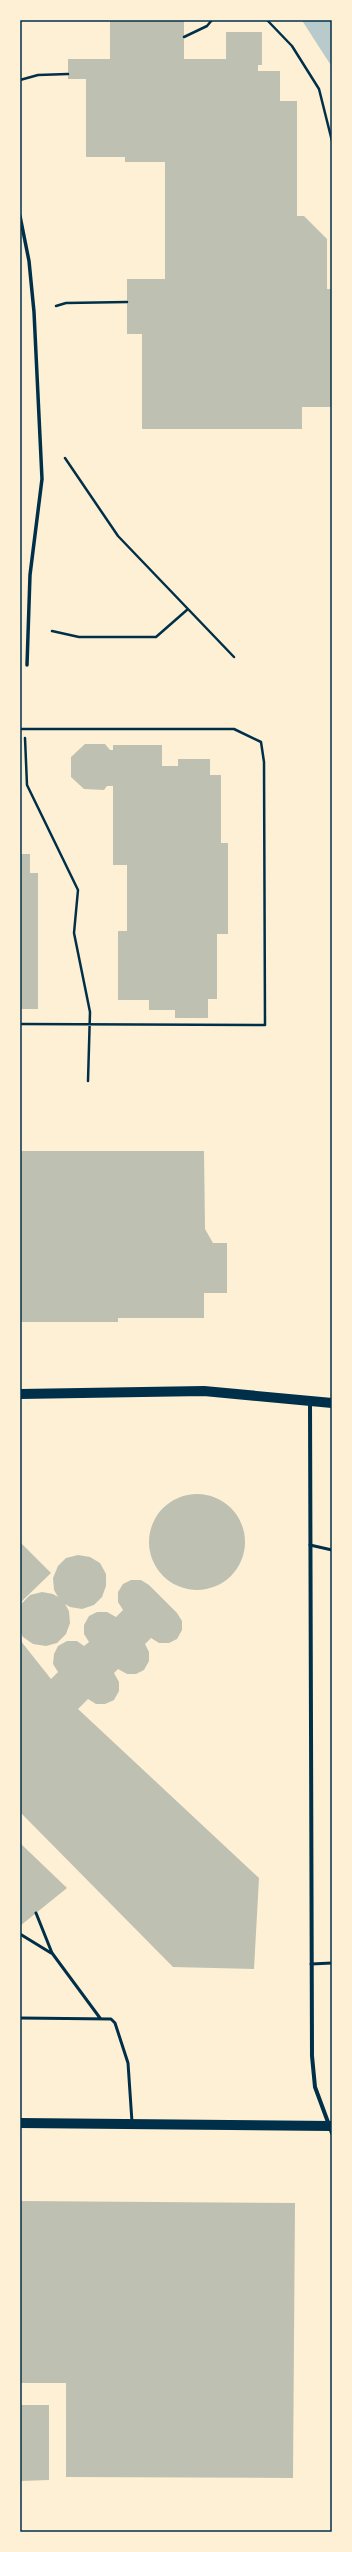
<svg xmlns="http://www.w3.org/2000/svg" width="352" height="2552" font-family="Bitter,serif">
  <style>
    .green { fill: #b9caca }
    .building { fill: #bec0b2 }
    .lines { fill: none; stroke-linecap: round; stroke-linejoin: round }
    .path { stroke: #003049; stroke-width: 2.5 }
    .service { stroke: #003049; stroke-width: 3 }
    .pedestrian { stroke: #003049; stroke-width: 3.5 }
    .minor { stroke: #003049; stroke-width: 4 }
    .primary { stroke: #003049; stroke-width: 10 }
    .neatline { fill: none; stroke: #003049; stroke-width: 1.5 }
  </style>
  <rect width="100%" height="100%" fill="#fdf0d5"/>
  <!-- green -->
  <path class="green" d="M 301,20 L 332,20 L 332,67 L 303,22 Z"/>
  <!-- building -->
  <path class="building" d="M 110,20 L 184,20 L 184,59 L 226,59 L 226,32 L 262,32 L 262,65 L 258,65 L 258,71 L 280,71 L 280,101 L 297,101 L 297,216 L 304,216 L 327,239 L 327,289 L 332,289 L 332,407 L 302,407 L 302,429 L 142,429 L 142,334 L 127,334 L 127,279 L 165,279 L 165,162 L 125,162 L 125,157 L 86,157 L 86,79 L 68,79 L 68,59 L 110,59 Z
    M 85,744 L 105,744 L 110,750 L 113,750 L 113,745 L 162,745 L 162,766 L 178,766 L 178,759 L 210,759 L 210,775 L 221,775 L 221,843 L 228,843 L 228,934 L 217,934 L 217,999 L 208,999 L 208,1018 L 175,1018 L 175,1010 L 149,1010 L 149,1000 L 118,1000 L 118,931 L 127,931 L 127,865 L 113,865 L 113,786 L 107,786 L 104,790 L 84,789 L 71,777 L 71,757 Z
    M 20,854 L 30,854 L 30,873 L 38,873 L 38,1009 L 20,1009 Z
    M 20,1151 L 204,1151 L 205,1229 L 213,1243 L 227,1243 L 227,1293 L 204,1293 L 204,1318 L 118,1318 L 118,1322 L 20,1322 Z
    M149 1542a48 48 0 1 1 96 0a48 48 0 1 1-96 0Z
    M 20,1542 L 51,1573 L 20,1603 Z
    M 78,1555 L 90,1557 L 100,1563 L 106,1574 L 106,1586 L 102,1597 L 94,1605 L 82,1609 L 70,1607 L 65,1604 L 69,1611 L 70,1623 L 66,1634 L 57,1643 L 46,1646 L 33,1644 L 23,1637 L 20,1631 L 21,1604 L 30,1595 L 42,1592 L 53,1594 L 58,1597 L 54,1590 L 53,1578 L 58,1566 L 66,1558 Z
    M 131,1580 L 141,1580 L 149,1585 L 177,1613 L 182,1621 L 182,1630 L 177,1639 L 169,1643 L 159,1643 L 151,1638 L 145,1644 L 149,1652 L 149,1661 L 144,1670 L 136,1674 L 127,1674 L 118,1669 L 114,1673 L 119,1682 L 119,1691 L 114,1700 L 105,1704 L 96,1704 L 88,1699 L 78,1709 L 259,1878 L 254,1969 L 173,1967 L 20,1812 L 20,1640 L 51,1679 L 58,1672 L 53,1664 L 54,1654 L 58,1646 L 67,1641 L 77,1641 L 84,1646 L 89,1642 L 84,1634 L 84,1625 L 89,1616 L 97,1612 L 107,1612 L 116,1617 L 123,1610 L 118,1602 L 118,1592 L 123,1584 Z
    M 20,1843 L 67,1888 L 20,1926 Z
    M 20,2201 L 295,2203 L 293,2478 L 66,2477 L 66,2383 L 20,2383 Z
    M 20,2405 L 49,2405 L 49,2480 L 20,2481 Z"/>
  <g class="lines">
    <!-- path -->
    <path class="path" d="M 267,20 L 292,46 L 319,89 L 332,141
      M 184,37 L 207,26 L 212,20
      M 20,80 L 38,75 L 68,74
      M 56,306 L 66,303 L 127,302
      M 65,458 L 118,536 L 234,657
      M 52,631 L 79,637 L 156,637 L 188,609
      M 20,729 L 234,729 L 261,742 L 264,762 L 265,1025 L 20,1024
      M 25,738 L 27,785 L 78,890 L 74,933 L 90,1012 L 88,1081"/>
    <!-- service -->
    <path class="service" d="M 310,1545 L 332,1550
      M 36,1913 L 52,1953 L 100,2018
      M 20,1934 L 51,1953
      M 311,1964 L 332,1963
      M 20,2018 L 111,2019 L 115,2023 L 128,2063 L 132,2122"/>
    <!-- pedestrian -->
    <path class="pedestrian" d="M 20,216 L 29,261 L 34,312 L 42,479 L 30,575 L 27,665"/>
    <!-- minor -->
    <path class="minor" d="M 310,1402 L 312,2056 L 315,2087 L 332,2133"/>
    <!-- primary -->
    <path class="primary" d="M 20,1394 L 204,1391 L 332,1403
      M 20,2123 L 332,2126"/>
  </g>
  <!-- border -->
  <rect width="352" height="2552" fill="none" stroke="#fdf0d5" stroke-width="42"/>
  <rect x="21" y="21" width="310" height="2510" class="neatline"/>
</svg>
